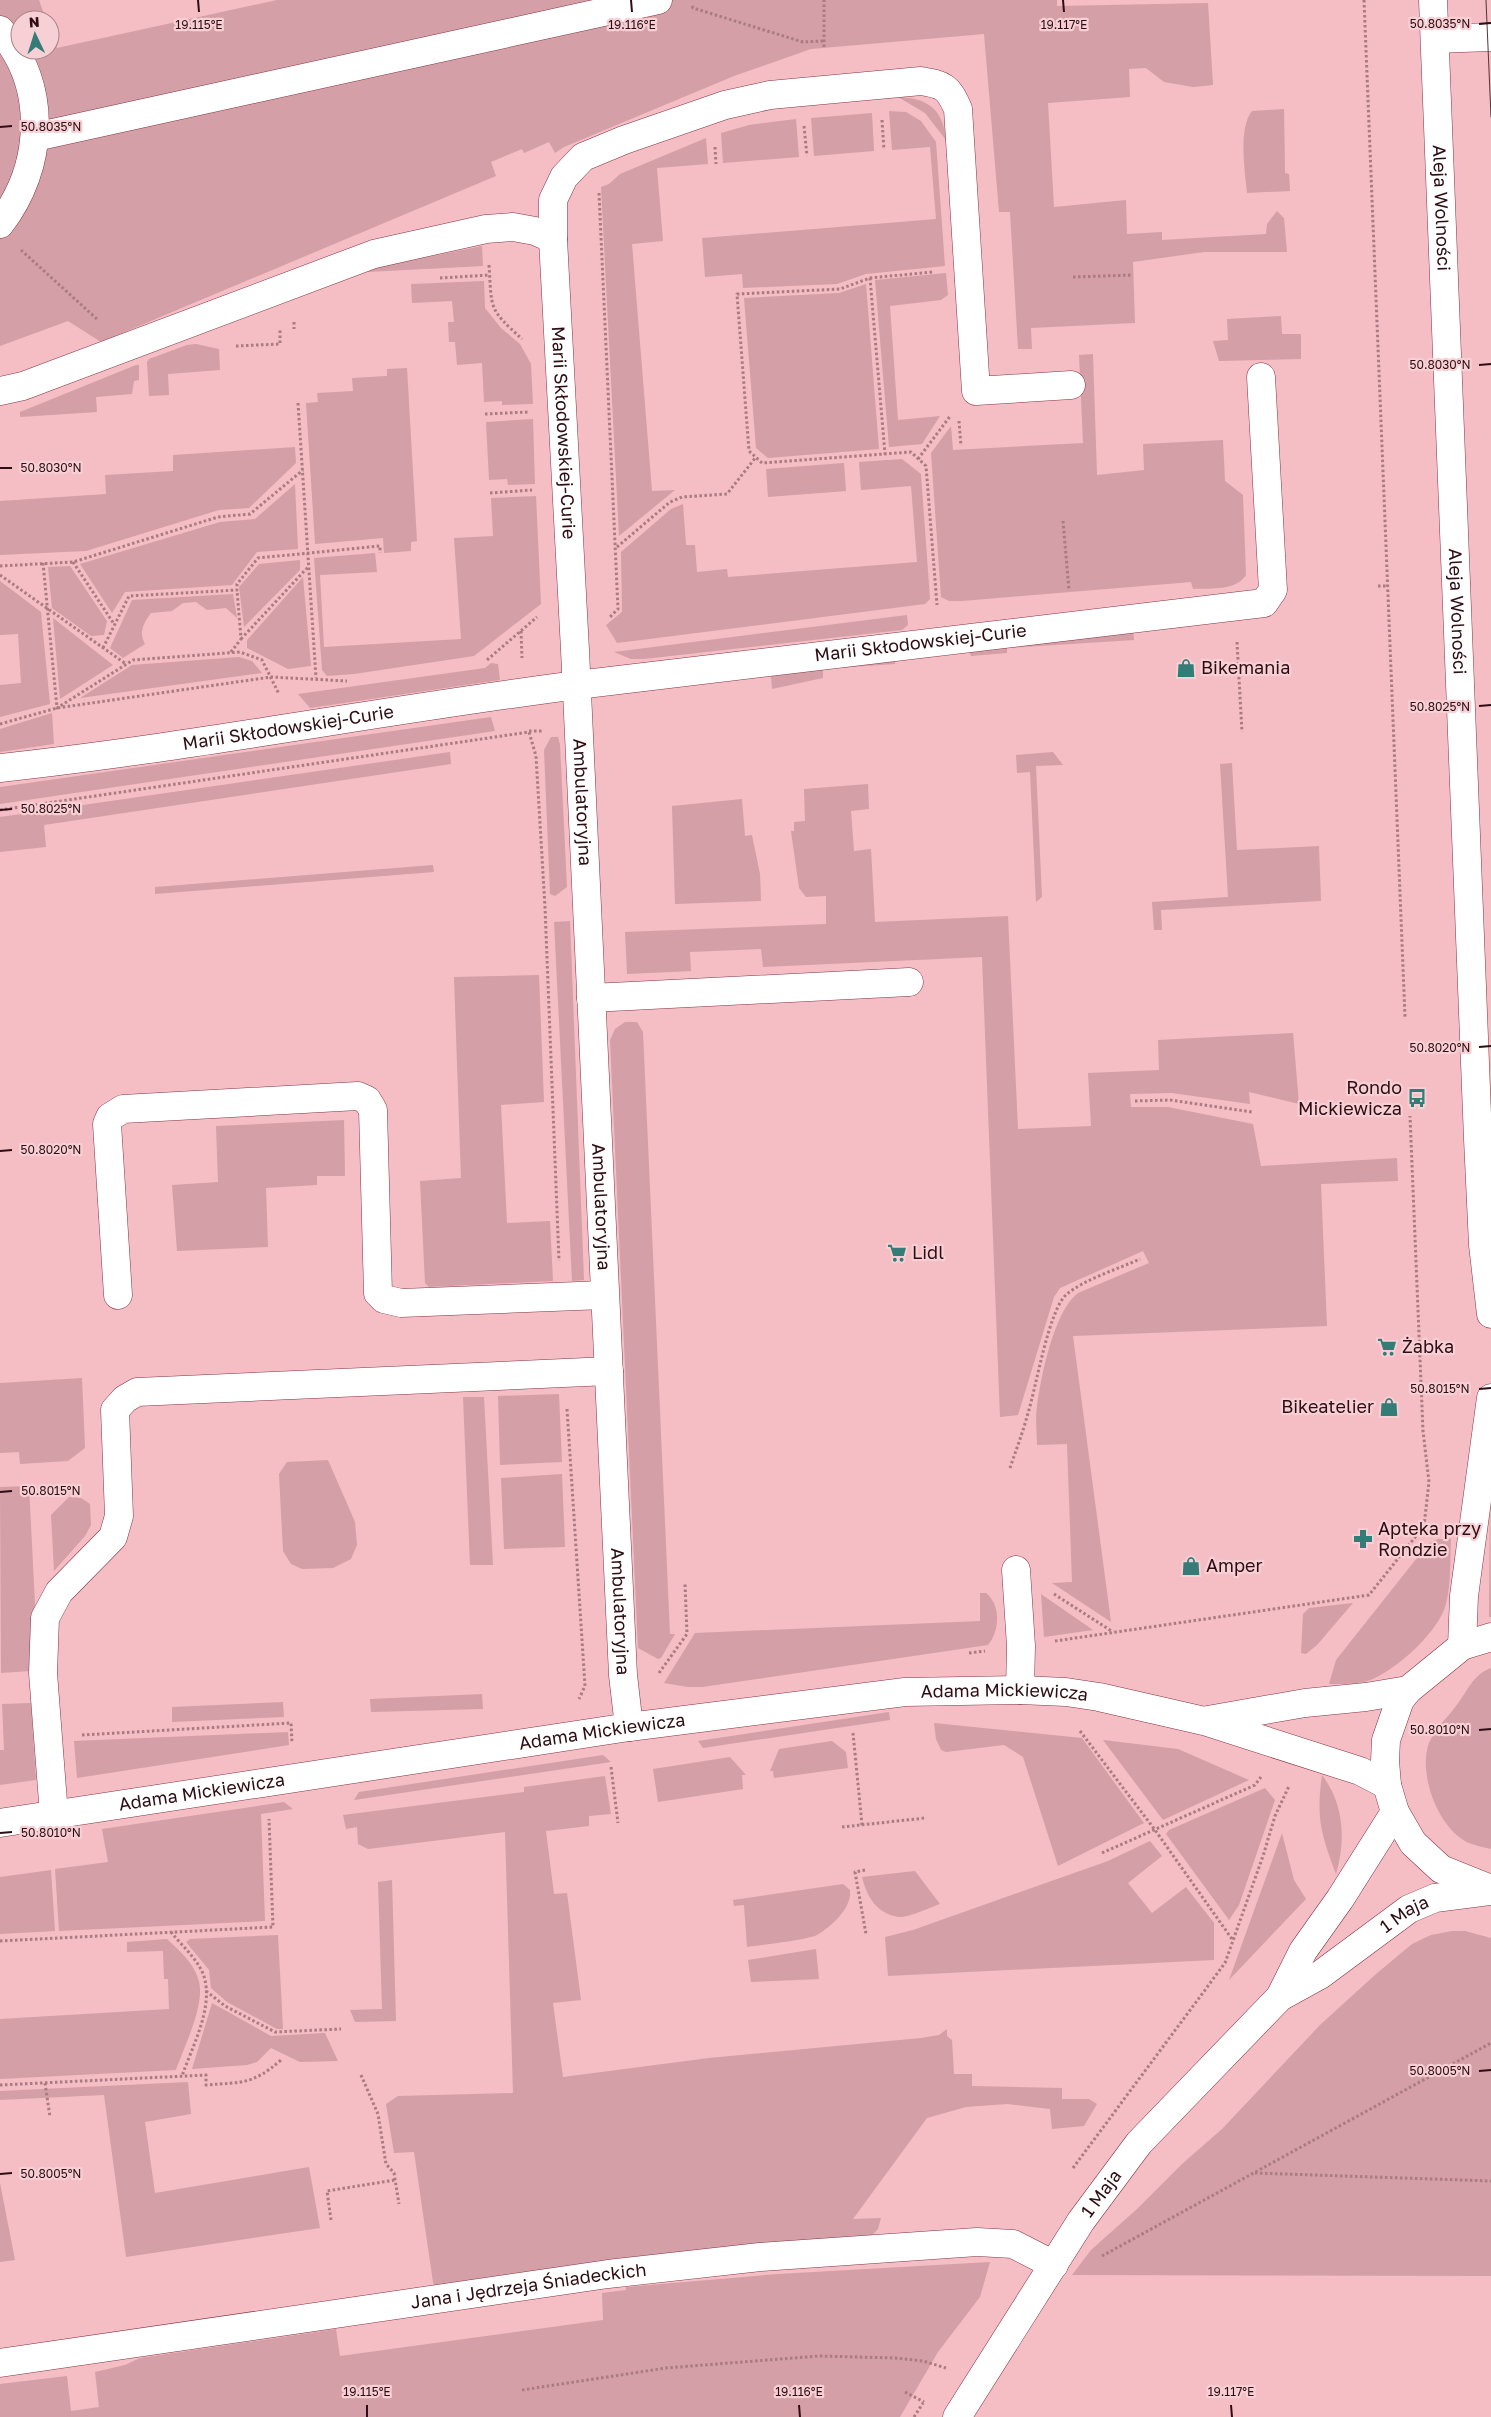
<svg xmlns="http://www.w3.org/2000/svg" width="1491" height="2417" font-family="'Golos Text',sans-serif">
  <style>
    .green { fill: #d49fa6 }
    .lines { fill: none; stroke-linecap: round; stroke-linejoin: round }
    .minor-casing { stroke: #833544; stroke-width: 29 }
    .major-casing { stroke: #833544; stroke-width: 29 }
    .path { stroke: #aa7b82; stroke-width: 3; stroke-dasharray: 2.5 2.5; stroke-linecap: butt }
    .minor { stroke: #fff; stroke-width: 28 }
    .major { stroke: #fff; stroke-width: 28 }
    .tram { stroke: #583339; stroke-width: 1 }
    .ticks { fill: none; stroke: #2e0e14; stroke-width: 2 }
    .labels { text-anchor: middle; stroke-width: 4.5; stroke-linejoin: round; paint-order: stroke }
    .street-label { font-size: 18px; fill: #2e0e14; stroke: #f6d0d4 }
    .poi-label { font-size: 18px; fill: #2e0e14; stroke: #f6d0d4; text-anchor: start }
    .ticks-label { font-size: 12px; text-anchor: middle; fill: #2e0e14; stroke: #f6d0d4; stroke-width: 4.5; stroke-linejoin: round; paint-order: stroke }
  </style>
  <rect width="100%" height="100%" fill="#f5bdc4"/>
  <!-- green -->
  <path class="green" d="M 0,0 L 39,0 L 46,20 L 20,20 L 20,50 L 50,50 L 50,31 L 57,48 L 277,0 L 1057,0 L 1057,6 L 1208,3 L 1213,85 L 1193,87 L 1164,82 L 1146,68 L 1129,69 L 1130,97 L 1048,103 L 1054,207 L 1126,200 L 1127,234 L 1162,232 L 1162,240 L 1266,234 L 1267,224 L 1277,211 L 1284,218 L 1287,252 L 1204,252 L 1133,262 L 1135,323 L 1031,328 L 1032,349 L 1018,349 L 1010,212 L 999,212 L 984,34 L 811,49 L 734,76 L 564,147 L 555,153 L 549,142 L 524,153 L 522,149 L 491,162 L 496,176 L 101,342 L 68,321 L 0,346 Z
    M 898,97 C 929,98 943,110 946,140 L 925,113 Z
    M 1284,109 L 1285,173 L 1289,174 L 1290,191 L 1247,193 C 1245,171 1238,128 1252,111 Z
    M 889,111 L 906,112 L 921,121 L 936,142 L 945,266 L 866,274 L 837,284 L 743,288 L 742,274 L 705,277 L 702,238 L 936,219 L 930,147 L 892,150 Z
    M 872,113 L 874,151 L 814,156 L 811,118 Z
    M 796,119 L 799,157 L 723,163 L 721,133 L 749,125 Z
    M 706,138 L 708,164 L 657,168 L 663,241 L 632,244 L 652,491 L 675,490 L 619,536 L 601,187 L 609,184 L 620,174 Z
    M 482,246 L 483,266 L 348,273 Z
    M 946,273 L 948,295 L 941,300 L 890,306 L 898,420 L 940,416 L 922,444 L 889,447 L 875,280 Z
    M 484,281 L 485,308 L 501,328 L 520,344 L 531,364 L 533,404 L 502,405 L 502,401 L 484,402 L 482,363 L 457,365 L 455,342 L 449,342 L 448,322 L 454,322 L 452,301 L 412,303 L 411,284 Z
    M 866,284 L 879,449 L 768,458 L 756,448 L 744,298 L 839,293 Z
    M 1281,316 L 1282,334 L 1301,334 L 1301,359 L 1219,361 L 1213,341 L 1228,340 L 1227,319 Z
    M 196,344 L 219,349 L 220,370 L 168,374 L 169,395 L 149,396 L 147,362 L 149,359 L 187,345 Z
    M 1093,354 L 1097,475 L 1144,470 L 1143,444 L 1223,440 L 1225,481 L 1243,495 L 1246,575 C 1236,591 1211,588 1193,589 L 1191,582 L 962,601 L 949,601 L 941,597 L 931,453 L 951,426 L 953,450 L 1083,443 L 1079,355 Z
    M 136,365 L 139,365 L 139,380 L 134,381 L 132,394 L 96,397 L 97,412 L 20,417 L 20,412 Z
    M 407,368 L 417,541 L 411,542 L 411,551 L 384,553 L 383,538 L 315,544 L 306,403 L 318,402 L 317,393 L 353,391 L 352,378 L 387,376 L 387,369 Z
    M 533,419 L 535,484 L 508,485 L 507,479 L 489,480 L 486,422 Z
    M 295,447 L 296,463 L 249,508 L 219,510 L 86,551 L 0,555 L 0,501 L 106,494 L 105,475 L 173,471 L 173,455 Z
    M 902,459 L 921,474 L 930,599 L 925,604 L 617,643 L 606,625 L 622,612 L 621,552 L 671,509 L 683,504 L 686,545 L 695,545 L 697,572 L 727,569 L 728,577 L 917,562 L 911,486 L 861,490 L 859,462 Z
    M 844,463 L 846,491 L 768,497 L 766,469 Z
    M 295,484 L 298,549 L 257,552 L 232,585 L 125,592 L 112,613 L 80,564 L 220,522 L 255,519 Z
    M 536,496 L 541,604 L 474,656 L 354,674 L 327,676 L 322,670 L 314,558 L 375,553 L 377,572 L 320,575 L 324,647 L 461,639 L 454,538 L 493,536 L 491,498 Z
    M 300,560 L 300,570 L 244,627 L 239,587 L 259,564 Z
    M 70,566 L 107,621 L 104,635 L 91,636 L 52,608 L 48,567 Z
    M 303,577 L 311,666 L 288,669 L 247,648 L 247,640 Z
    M 0,581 L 41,612 L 50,704 L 0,717 L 0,685 L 21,683 L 18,634 L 0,635 Z
    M 233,594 L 237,618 L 226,608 L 207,610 L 196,602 L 183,603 L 172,611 L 151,613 C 144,623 138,632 145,644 L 123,658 L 110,648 L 132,600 Z
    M 907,615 L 908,625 L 902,630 L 644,659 L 631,659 L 614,652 Z
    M 53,618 L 113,665 L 60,699 Z
    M 1133,627 L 1134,640 L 1007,648 L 1007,653 L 971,656 L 970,653 L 967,653 L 967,645 Z
    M 239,657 L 252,661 L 262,673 L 80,698 L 132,665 Z
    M 895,659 L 895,664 L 823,669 L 823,678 L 772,689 L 771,675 Z
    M 491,663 L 498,664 L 500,680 L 310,708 L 298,694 L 485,668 Z
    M 52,713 L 54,744 L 0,752 L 0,729 Z
    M 491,717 L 495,731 L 0,804 L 0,787 Z
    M 551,737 L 558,737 L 560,745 L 567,887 L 555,896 L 550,894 L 544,750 Z
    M 450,752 L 451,764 L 44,825 L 46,847 L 0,852 L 0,817 Z
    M 1053,752 L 1063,765 L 1036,766 L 1042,897 L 1036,902 L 1030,772 L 1017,773 L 1016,755 Z
    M 1232,763 L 1237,850 L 1319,846 L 1321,901 L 1161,910 L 1162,930 L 1154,930 L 1152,902 L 1228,897 L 1220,764 Z
    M 868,784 L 869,809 L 851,811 L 854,851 L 871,849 L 875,922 L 1008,916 L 1018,1129 L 1091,1126 L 1088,1073 L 1159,1070 L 1158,1040 L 1293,1033 L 1299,1104 L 1249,1092 L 1250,1104 L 1172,1093 L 1130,1094 L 1131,1107 L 1168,1107 L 1253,1124 L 1261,1166 L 1397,1158 L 1398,1181 L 1321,1184 L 1327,1326 L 1073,1336 L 1111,1622 L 1052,1583 L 1072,1582 L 1067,1444 L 1037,1445 C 1037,1432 1035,1419 1037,1406 C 1041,1376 1054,1311 1078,1293 L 1149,1263 L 1143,1251 L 1060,1288 L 1054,1297 L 1018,1415 L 1000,1417 L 982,957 L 763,967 L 761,949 L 690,952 L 691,971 L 627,974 L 625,932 L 826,924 L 826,896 L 806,897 L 799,888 L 791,831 L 794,831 L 794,822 L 805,821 L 804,789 Z
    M 742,799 L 745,836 L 752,835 L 760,874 L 761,901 L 675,904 L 672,806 Z
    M 433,865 L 434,872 L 155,894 L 155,887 Z
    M 570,921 L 584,1280 L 572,1281 L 554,922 Z
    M 539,975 L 544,1102 L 501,1105 L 507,1223 L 550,1221 L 553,1281 L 429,1287 L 425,1283 L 420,1181 L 461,1178 L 454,977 Z
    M 625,1022 L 637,1022 L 643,1032 L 670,1634 L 675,1634 L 661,1658 L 658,1659 L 638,1648 L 610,1040 L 615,1029 Z
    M 344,1120 L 345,1176 L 317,1176 L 317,1185 L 266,1188 L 268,1247 L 177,1251 L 172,1185 L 218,1182 L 216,1126 Z
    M 82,1378 L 85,1448 L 68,1461 L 20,1464 L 19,1452 L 0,1453 L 0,1383 Z
    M 559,1394 L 562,1462 L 500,1465 L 498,1396 Z
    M 463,1397 L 484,1397 L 493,1565 L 470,1565 Z
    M 328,1460 L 355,1522 L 357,1545 L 351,1559 L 333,1568 L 302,1569 L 291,1564 L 283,1551 L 279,1474 L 287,1462 Z
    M 562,1474 L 565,1547 L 504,1549 L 501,1478 Z
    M 1490,1485 L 1491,1617 L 1489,1617 L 1489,1609 Z
    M 29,1486 L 35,1603 L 30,1671 L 1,1673 L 0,1487 Z
    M 69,1497 L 81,1498 L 90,1504 L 91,1525 L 85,1536 L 54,1571 L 51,1515 Z
    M 1438,1539 L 1451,1539 C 1450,1560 1451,1583 1446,1604 C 1439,1631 1400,1666 1375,1678 C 1361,1685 1344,1684 1329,1684 L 1336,1660 L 1428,1544 Z
    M 980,1593 L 986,1593 C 1001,1605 1000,1630 988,1645 L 702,1687 L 688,1687 L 664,1683 L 695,1633 L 980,1621 Z
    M 1041,1594 L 1093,1630 L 1044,1637 Z
    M 1353,1603 L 1317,1645 L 1306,1654 L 1301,1653 L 1303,1614 L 1309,1608 Z
    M 1491,1668 L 1491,1849 C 1483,1847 1472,1845 1465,1841 C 1437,1825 1418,1773 1429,1743 C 1435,1729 1447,1718 1456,1706 C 1468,1691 1472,1675 1491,1668 Z
    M 482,1694 L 483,1709 L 371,1712 L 370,1699 Z
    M 283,1702 L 284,1717 L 172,1722 L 172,1707 Z
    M 31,1703 L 36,1780 L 0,1785 L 0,1750 L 4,1750 L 2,1704 Z
    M 889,1712 L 890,1720 L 703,1748 L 698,1741 Z
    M 934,1723 L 1082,1738 L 1144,1823 L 1058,1866 L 1023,1757 L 1004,1745 L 946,1752 L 941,1750 L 936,1739 Z
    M 288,1732 L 289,1745 L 77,1778 L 74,1741 Z
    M 1103,1740 L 1178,1749 L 1249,1780 L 1163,1820 Z
    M 832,1741 L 846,1752 L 848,1768 L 774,1778 L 773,1771 L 770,1771 L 779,1749 Z
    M 603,1755 L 611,1762 L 354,1800 L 359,1792 Z
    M 730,1757 L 746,1775 L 742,1775 L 743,1789 L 658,1802 L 653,1769 Z
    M 1322,1775 C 1344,1804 1346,1840 1336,1874 C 1321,1834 1316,1818 1322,1775 Z
    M 605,1776 L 611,1814 L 589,1816 L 589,1826 L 546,1831 L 554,1894 L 567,1893 L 581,2000 L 553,2003 L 563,2077 L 709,2058 L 921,2038 L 939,2035 L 947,2029 L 947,2036 L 952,2040 L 954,2074 L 972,2074 L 972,2086 L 1062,2088 L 1062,2099 L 1089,2099 L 1097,2104 L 1084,2126 L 1052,2129 L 1050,2109 L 1007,2104 L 966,2107 L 927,2118 L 853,2219 L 881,2218 L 878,2229 L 869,2238 L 434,2289 L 414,2152 L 394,2153 L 386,2104 L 398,2096 L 513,2093 L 505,1832 L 368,1849 L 358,1844 L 357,1827 L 346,1829 L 343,1815 L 524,1792 L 524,1787 Z
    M 1265,1788 L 1275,1800 L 1239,1905 L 1229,1920 L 1166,1834 L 1169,1830 Z
    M 284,1802 L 293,1809 L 261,1814 L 265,1921 L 59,1931 L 55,1869 L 108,1862 L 102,1829 Z
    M 1282,1833 L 1294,1880 L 1306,1899 L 1229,1980 Z
    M 1150,1841 L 1162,1856 L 1128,1883 L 1152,1913 L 1186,1887 L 1214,1923 L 1214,1960 L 888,1976 L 885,1937 L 913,1930 L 1108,1861 Z
    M 51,1870 L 55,1931 L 0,1934 L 0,1877 Z
    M 915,1871 L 940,1904 C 931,1907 908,1918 899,1917 C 877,1914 867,1897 862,1877 Z
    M 392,1880 L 396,2021 L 355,2022 L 350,2010 L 382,2009 L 378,1882 Z
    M 843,1884 L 850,1890 C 852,1908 832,1926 817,1935 C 807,1940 761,1945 747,1947 L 744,1905 L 734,1906 L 733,1900 Z
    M 1452,1931 L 1465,1931 L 1491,1938 L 1491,2276 L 1072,2275 L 1091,2250 L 1137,2209 L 1182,2164 L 1222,2129 L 1320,2025 L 1376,1974 L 1412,1944 L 1431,1935 Z
    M 278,1935 L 283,2029 L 277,2029 L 227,2002 L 211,1988 L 209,1970 L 186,1942 L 190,1939 Z
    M 167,1939 C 180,1951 195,1964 199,1982 C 205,2005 184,2047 176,2070 L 0,2079 L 0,2019 L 169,2009 L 168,1979 L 164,1979 L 163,1951 L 127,1952 L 127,1942 Z
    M 816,1949 L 819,1979 L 751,1982 L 748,1960 Z
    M 212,2003 L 271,2036 L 325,2033 L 338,2061 L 300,2062 L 271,2048 L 257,2062 L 247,2065 L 192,2069 Z
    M 188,2082 L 191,2114 L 145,2122 L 155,2193 L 309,2167 L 320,2228 L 126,2257 L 104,2095 L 0,2100 L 0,2091 Z
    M 0,2183 L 15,2260 L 0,2262 Z
    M 990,2262 L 980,2297 L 938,2352 L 900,2417 L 0,2417 L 0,2384 L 67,2376 L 71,2411 L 99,2407 L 95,2372 L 125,2365 L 140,2358 L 336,2329 L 340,2356 L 603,2320 L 602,2293 L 626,2290 L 626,2287 L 778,2274 Z"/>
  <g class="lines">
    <!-- minor casing -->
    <g class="minor-casing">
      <g id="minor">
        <path id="s1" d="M 1433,0 L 1478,1139 L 1483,1245 L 1491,1314"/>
        <path d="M 0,30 C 49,86 44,167 0,224"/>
        <path d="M 1435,39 L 1491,37"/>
        <path d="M 35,137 L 658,0"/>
        <path id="s2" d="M 553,239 L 575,650 L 623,1675 L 629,1727"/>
        <path d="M 0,391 L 23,386 L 374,254 L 486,229 L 513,227 L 535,231 L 553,239 L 553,200 L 564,177 L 583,157 L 624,140 L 725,105 L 770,95 L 921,81 C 945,85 948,87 958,109 L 976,391 L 1071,385"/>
        <path id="s3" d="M 0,768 C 193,747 384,710 577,685 C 806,656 1035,629 1264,603 L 1273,590 L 1261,377"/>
        <path d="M 591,998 L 909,982"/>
        <path d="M 118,1295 L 107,1124 L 110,1117 L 123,1109 L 358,1096 L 367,1100 L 373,1110 L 378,1293 L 384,1299 L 401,1303 L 604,1295"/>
        <path d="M 1016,1570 L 1021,1646 L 1020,1690"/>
        <path d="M 1462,1646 L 1464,1596 L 1491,1398"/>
        <path d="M 1208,1720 L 1305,1703 L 1366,1697 L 1408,1690"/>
        <path d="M 54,1815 L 43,1673 L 45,1618 L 59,1592 L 113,1537 L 119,1516 L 115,1410 L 125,1399 L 137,1392 L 609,1371"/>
        <path id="s4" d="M 0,1823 L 629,1727 L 905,1692 L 1020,1690 L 1066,1692 L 1099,1697 L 1204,1721 L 1360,1771 L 1387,1785"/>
        <path id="s5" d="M 0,2363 L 608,2274 L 760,2257 L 977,2242 L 1013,2244 L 1054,2265"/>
      </g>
    </g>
    <!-- major casing -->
    <g class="major-casing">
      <g id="major">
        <path d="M 1491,1889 L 1441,1869 L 1413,1843 L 1395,1812 L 1387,1785 L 1385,1761 L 1386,1740 L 1400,1700 L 1408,1690 L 1462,1646 L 1491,1637"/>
        <path d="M 1280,1997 L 1303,1951 L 1340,1899 L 1395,1812"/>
        <path id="s6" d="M 957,2417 L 1081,2221 L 1139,2143 L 1280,1997 L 1320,1975 L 1409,1909 L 1435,1898 L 1491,1891"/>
      </g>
    </g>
    <!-- path -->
    <path class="path" d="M 1364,0 L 1405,1017
      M 692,6 L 693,8 L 803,42 L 823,41
      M 824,47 L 824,0
      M 882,120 L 884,150
      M 804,126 L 807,156
      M 715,147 L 716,164
      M 599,193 L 618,609 L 609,618
      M 21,250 L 98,320
      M 489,265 C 492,310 488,308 522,339
      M 932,272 L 870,278 L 840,289 L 737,294 L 749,451 L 762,463 L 911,452 L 926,466 L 937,605
      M 1073,277 L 1133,275
      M 440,278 L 490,275
      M 870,278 L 885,454
      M 294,322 L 294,329
      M 236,346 L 280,344 L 280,328
      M 298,403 L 316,678
      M 485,414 L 528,412
      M 959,421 L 961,446
      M 918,459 L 951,415
      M 490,493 L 532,490
      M 1063,521 L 1069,590
      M 617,547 L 670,502 L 682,497 L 727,494 L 756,457
      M 73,562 L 114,624
      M 43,563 L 57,708 L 133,660 L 240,652 L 262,660 L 279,694
      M 0,566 L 73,562 L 218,517 L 250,514 L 303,470
      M 0,575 L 126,664
      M 1378,586 L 1387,586
      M 521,631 L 522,658
      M 241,639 L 309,566
      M 1237,642 L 1242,732
      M 103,648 L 129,596 L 237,590 L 237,584 L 258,558 L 380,546 L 380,553
      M 231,652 L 241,639 L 237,590
      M 487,660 L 537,617
      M 0,724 L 57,708 L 271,677 L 347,681
      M 529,731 L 544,731
      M 0,810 L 529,732 L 536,756 L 545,907 L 559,1261
      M 1135,1101 L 1170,1100 L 1252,1112
      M 567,1409 L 585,1686 L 579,1699
      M 1010,1468 C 1016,1450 1023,1432 1028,1413 C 1036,1388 1049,1308 1067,1294 C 1085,1279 1118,1269 1140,1259
      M 1054,1594 L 1113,1632
      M 1055,1641 L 1369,1595 L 1424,1526 L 1429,1482 L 1423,1431 L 1410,1116
      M 969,1653 L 985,1651
      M 659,1673 L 687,1634 L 685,1584
      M 1080,1731 L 1155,1830 L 1232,1939
      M 853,1733 L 862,1825
      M 82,1735 L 291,1723 L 292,1743
      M 611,1767 L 618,1823
      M 842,1827 L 925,1818
      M 1102,1853 L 1255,1785 L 1261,1777
      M 865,1870 L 855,1872 L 866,1934
      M 171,1932 C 182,1946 201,1962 205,1980 C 212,2011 192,2047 182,2076
      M 0,1941 L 273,1927 L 269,1819
      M 206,1991 L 225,2006 L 275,2032 L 341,2029
      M 361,2075 L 378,2114 L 386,2164 L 394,2173 L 399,2204
      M 45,2083 L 50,2117
      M 0,2085 L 206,2075 L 206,2085 C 243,2082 252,2085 281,2060
      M 1073,2168 L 1225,1963 L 1263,1856 L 1275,1816 L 1289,1786
      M 1255,2173 L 1491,2181
      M 331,2220 L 327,2191 L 395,2180
      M 1102,2256 L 1491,2043
      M 522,2390 L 666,2368 L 819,2356 L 895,2358 L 923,2361 L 946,2368
      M 905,2392 L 924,2402
      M 914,2417 L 923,2403"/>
    <!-- minor -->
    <use href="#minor" class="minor"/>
    <!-- major -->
    <use href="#major" class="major"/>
    <!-- tram -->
    <path class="tram" d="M 1486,0 L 1491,117"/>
  </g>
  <!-- ticks -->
  <path class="ticks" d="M 198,0 L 199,12M 631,0 L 632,12M 1063,0 L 1064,12M 1479,24 L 1491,23M 0,127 L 12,126M 1479,365 L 1491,364M 0,468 L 12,468M 1479,706 L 1491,705M 0,810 L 12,809M 1479,1047 L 1491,1046M 0,1151 L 12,1150M 1479,1389 L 1491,1388M 0,1492 L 12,1491M 1479,1730 L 1491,1729M 0,1833 L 12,1832M 1479,2071 L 1491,2070M 0,2174 L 12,2173M 367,2405 L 367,2417M 799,2405 L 800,2417M 1231,2405 L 1232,2417"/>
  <!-- icons -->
  <defs>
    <g id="shop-bare" transform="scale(1.5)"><path d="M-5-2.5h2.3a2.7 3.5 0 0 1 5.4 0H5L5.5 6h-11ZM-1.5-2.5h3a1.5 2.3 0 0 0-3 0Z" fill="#347c78" stroke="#f6d0d4" stroke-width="2.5" paint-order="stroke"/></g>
    <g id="bus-bare" transform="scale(1.5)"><path d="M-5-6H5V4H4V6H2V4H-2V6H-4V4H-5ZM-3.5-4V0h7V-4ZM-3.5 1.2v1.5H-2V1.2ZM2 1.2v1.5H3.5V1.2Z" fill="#347c78" stroke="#f6d0d4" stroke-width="2.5" paint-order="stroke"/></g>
    <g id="supermarket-bare" transform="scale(1.5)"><path d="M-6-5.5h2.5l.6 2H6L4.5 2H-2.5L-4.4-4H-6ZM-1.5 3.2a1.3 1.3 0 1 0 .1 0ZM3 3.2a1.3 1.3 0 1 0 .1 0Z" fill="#347c78" stroke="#f6d0d4" stroke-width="2.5" paint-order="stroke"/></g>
    <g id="pharmacy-bare" transform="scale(1.5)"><path d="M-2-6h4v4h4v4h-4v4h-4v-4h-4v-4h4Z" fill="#347c78" stroke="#f6d0d4" stroke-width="2.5" paint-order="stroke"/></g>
  </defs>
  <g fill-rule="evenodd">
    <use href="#shop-bare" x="1186" y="668"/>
    <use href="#bus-bare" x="1417" y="1098"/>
    <use href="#supermarket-bare" x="897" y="1253"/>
    <use href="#supermarket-bare" x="1387" y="1347"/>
    <use href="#shop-bare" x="1389" y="1407"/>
    <use href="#pharmacy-bare" x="1363" y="1539"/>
    <use href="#shop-bare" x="1191" y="1566"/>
  </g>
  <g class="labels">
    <!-- street labels -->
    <g class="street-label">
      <text dy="6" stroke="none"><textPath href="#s1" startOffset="208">Aleja Wolności</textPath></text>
      <text dy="6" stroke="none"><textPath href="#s2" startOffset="194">Marii Skłodowskiej-Curie</textPath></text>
      <text dy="6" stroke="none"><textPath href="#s1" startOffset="612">Aleja Wolności</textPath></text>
      <text dy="6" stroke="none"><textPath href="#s3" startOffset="929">Marii Skłodowskiej-Curie</textPath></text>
      <text dy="6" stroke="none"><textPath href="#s3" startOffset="291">Marii Skłodowskiej-Curie</textPath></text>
      <text dy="6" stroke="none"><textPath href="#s2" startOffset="564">Ambulatoryjna</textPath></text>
      <text dy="6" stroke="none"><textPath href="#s2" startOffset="969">Ambulatoryjna</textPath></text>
      <text dy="6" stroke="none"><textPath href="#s2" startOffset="1374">Ambulatoryjna</textPath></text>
      <text dy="6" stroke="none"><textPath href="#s4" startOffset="1014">Adama Mickiewicza</textPath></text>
      <text dy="6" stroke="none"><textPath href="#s4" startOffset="609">Adama Mickiewicza</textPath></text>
      <text dy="6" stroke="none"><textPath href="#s4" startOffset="204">Adama Mickiewicza</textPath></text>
      <text dy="6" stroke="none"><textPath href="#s6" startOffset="682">1 Maja</textPath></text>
      <text dy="6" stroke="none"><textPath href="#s6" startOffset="266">1 Maja</textPath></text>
      <text dy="6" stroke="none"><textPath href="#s5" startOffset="534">Jana i Jędrzeja Śniadeckich</textPath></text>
    </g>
    <!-- poi labels -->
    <g class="poi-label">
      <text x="1201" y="674">Bikemania</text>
      <text x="1402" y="1094" text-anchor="end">Rondo<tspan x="1402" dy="21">Mickiewicza</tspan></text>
      <text x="912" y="1259">Lidl</text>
      <text x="1402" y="1353">Żabka</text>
      <text x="1374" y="1413" text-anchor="end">Bikeatelier</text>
      <text x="1378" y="1535">Apteka przy<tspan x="1378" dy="21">Rondzie</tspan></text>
      <text x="1206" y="1572">Amper</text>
    </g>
  </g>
  <g class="ticks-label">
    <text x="1440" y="28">50.8035°N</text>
    <text x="199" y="29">19.115°E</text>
    <text x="632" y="29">19.116°E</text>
    <text x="1064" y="29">19.117°E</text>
    <text x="51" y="131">50.8035°N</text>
    <text x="1440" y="369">50.8030°N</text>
    <text x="51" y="472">50.8030°N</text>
    <text x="1440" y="711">50.8025°N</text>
    <text x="51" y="813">50.8025°N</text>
    <text x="1440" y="1052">50.8020°N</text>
    <text x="51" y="1154">50.8020°N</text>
    <text x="1440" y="1393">50.8015°N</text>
    <text x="51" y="1495">50.8015°N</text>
    <text x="1440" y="1734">50.8010°N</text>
    <text x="51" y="1837">50.8010°N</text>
    <text x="1440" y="2075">50.8005°N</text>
    <text x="51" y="2178">50.8005°N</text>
    <text x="367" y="2396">19.115°E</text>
    <text x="799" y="2396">19.116°E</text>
    <text x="1231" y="2396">19.117°E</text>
  </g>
  <!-- north arrow -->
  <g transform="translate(35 35) rotate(356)"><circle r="24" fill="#f6d0d4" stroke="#a68287"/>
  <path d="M0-4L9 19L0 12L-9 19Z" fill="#347c78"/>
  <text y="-8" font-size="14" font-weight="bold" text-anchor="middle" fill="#2e0e14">N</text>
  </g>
</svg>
